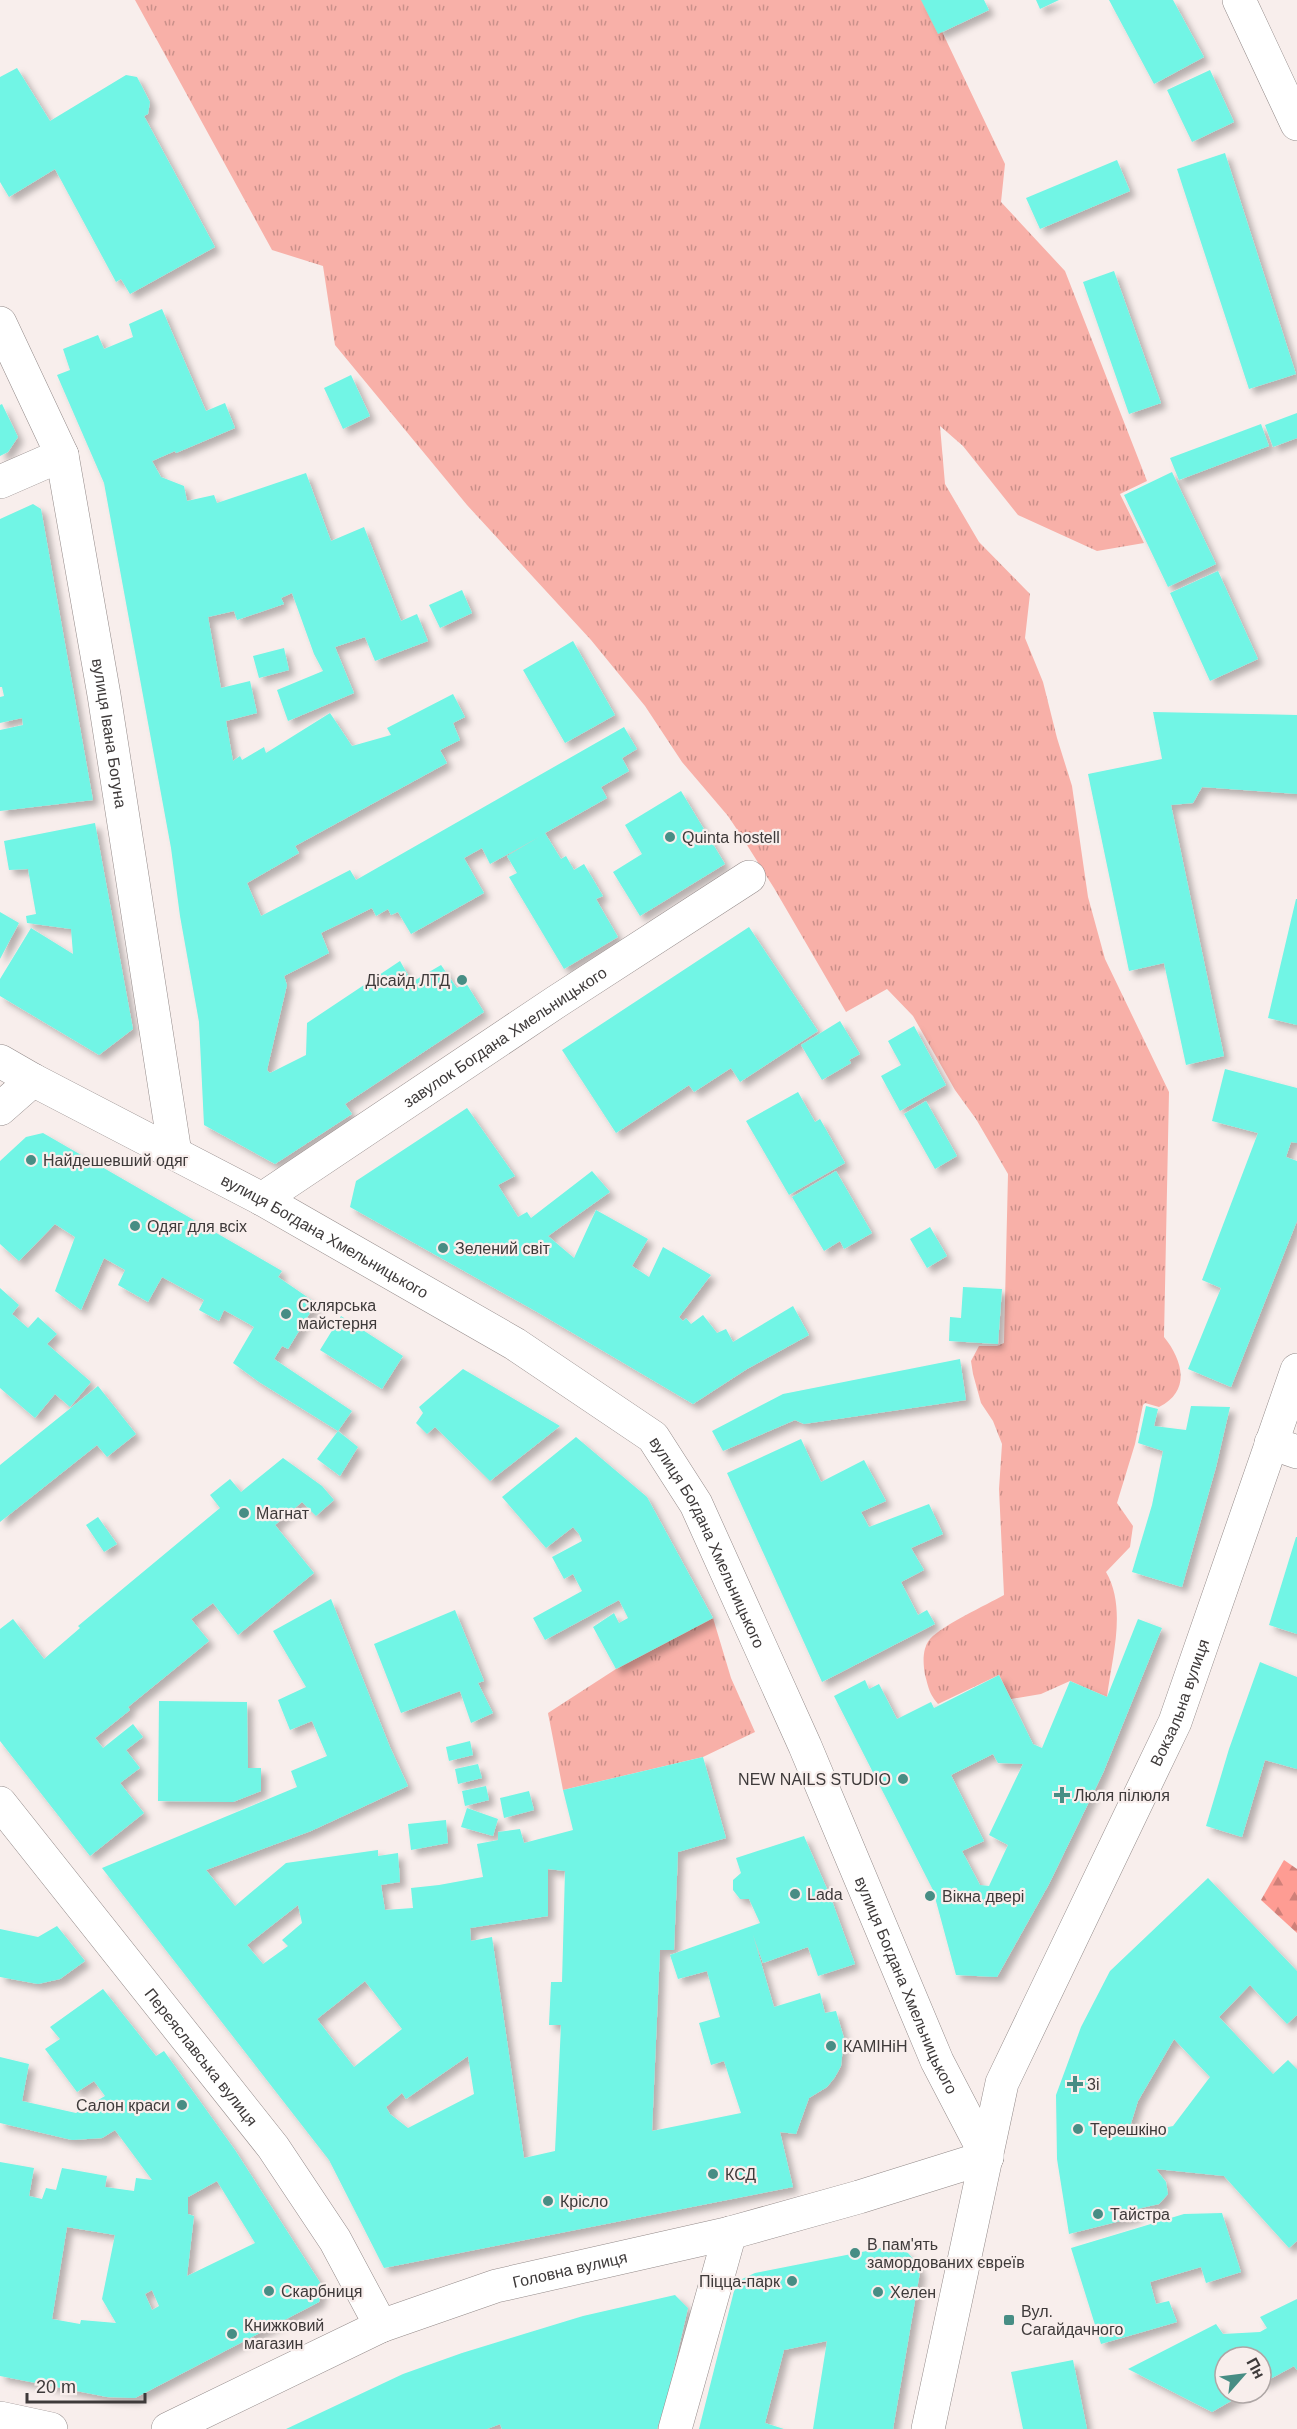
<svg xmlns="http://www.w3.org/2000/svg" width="1297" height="2429" font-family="Arial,sans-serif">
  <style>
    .forest { fill: url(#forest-firs) }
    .park { fill: url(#park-tufts) }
    .building { fill: #71f5e5; fill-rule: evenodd; filter: url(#shadow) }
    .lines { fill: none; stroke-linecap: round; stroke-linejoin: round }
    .minor-casing { stroke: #938a89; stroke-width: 34 }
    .primary-casing { stroke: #938a89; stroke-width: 34 }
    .minor { stroke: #fff; stroke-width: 33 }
    .primary { stroke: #fff; stroke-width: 33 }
    .poi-dot { fill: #478d84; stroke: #f8eeec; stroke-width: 2 }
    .labels { text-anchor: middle; stroke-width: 4.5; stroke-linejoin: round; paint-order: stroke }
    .street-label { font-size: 16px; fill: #3e3a3a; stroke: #f8eeec }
    .poi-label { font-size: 16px; fill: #3e3a3a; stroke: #f8eeec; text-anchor: start }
  </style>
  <defs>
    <pattern id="forest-firs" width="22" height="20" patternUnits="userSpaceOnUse" patternTransform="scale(1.5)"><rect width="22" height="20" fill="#fe9c93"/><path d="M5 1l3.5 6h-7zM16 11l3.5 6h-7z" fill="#cf8079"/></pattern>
    <pattern id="park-tufts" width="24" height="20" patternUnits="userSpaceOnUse" patternTransform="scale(1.5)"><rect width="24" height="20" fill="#f8b0a8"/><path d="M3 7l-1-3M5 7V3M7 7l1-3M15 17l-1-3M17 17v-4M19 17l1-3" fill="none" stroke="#ca908a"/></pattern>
    <filter id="shadow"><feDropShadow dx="5.5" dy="5.5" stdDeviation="3" flood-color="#0004"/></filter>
  </defs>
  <rect width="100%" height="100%" fill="#f8eeec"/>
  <!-- forest -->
  <path class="forest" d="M 1284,1860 L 1297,1869 L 1297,1933 L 1261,1900 Z"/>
  <!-- park -->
  <path class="park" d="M 135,0 L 927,0 L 1005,164 L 1001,202 L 1065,271 L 1147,481 L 1120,494 L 1144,543 L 1097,551 L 1018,515 L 963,446 L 940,426 L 945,484 L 979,542 L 1030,594 L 1025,638 L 1043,682 L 1057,738 L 1072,786 L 1088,897 L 1105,959 L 1169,1092 L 1164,1337 C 1182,1359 1192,1391 1159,1407 L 1145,1403 L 1143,1405 L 1135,1444 L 1117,1503 L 1133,1526 L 1130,1547 L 1106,1572 C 1127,1608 1112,1657 1107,1697 L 1070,1681 L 1041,1694 L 1011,1699 L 999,1675 L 938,1704 C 929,1693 929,1689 925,1675 C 923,1663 922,1649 930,1639 C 943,1625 986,1605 1004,1595 L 999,1489 L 1002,1444 L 993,1421 L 981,1403 L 973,1374 L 971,1361 L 979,1346 L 997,1346 L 1004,1343 L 1008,1174 L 976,1119 L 955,1090 L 913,1016 L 887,989 L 846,1012 L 774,888 L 740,834 L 728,816 L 682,762 L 645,706 L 591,640 L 467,505 L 335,345 L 323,266 L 272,250 Z
    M 713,1618 L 731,1678 L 755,1732 L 703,1757 L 563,1790 L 548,1713 L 616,1669 Z"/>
  <!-- building -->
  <path class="building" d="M 921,0 L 984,0 L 989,10 L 938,34 Z
    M 1036,0 L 1059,0 L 1040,9 Z
    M 1109,0 L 1173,0 L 1204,57 L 1154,84 Z
    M 17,68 L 50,121 L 126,75 L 137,77 L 150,102 L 148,114 L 144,116 L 215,247 L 130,294 L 121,279 L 116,282 L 55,169 L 9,197 L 0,182 L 0,77 Z
    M 1210,70 L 1234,122 L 1192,142 L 1167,90 Z
    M 1225,153 L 1296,374 L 1249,389 L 1177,169 Z
    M 1117,160 L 1130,191 L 1040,229 L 1026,198 Z
    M 1114,271 L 1161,403 L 1129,414 L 1083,282 Z
    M 162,309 L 206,411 L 225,403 L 235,428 L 176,453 L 175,451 L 152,461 L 161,477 L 184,486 L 187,501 L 214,495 L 217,503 L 306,473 L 331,541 L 364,527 L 401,621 L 417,614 L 428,641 L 375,661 L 365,637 L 335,647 L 354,693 L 288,721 L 277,690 L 323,671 L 314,654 L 292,593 L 281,598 L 284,604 L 237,620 L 234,611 L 208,617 L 221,688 L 250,681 L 257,713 L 226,721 L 233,761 L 240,756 L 242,760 L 264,747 L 266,753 L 330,713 L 352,746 L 391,735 L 387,728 L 453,694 L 465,717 L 453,723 L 460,740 L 440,750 L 447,763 L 295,846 L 299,853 L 247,883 L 261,916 L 350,870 L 356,880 L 624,727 L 637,749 L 622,758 L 629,771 L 601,787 L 607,798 L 545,833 L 561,859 L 566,856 L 574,870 L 584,864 L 603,896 L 596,899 L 618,937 L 564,969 L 509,877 L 517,873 L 507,856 L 539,837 L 490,864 L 482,848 L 464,858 L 484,893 L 411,934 L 398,912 L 391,915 L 388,909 L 376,916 L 372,908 L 321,933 L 329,953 L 284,976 L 287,985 L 267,1070 L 270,1073 L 306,1055 L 307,1023 L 400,961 L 412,982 L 441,965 L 457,988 L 466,983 L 484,1012 L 345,1104 L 352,1114 L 275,1164 L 204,1125 L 199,1022 L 180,916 L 171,848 L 104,483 L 57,375 L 70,370 L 63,349 L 98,335 L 104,349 L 133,337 L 129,324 Z
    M 351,375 L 370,416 L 343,429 L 324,388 Z
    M 2,404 L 18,437 L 8,452 L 0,456 L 0,405 Z
    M 1297,413 L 1297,438 L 1273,447 L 1265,425 Z
    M 1261,424 L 1269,446 L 1179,480 L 1170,458 Z
    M 1172,472 L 1216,564 L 1168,587 L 1124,495 Z
    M 33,504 L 41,509 L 93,800 L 0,811 L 0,730 L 23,725 L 22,718 L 0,723 L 0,697 L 4,696 L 2,687 L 0,687 L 0,519 Z
    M 1218,571 L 1258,659 L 1210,681 L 1170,593 Z
    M 462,590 L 472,613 L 440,628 L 429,605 Z
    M 573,641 L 615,715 L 565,743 L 523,670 Z
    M 284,648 L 289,670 L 259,678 L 253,656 Z
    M 1153,712 L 1297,715 L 1297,794 L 1202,787 L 1193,803 L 1171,805 L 1224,1056 L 1186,1065 L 1164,963 L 1129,971 L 1088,774 L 1162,759 Z
    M 681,791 L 725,864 L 640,916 L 613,872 L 642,854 L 625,825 Z
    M 95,823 L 133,1029 L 99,1055 L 0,996 L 0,979 L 31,928 L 73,954 L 71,929 L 27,923 L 26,916 L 36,914 L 28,869 L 9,870 L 4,841 Z
    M 1296,899 L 1297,899 L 1297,1025 L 1268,1018 Z
    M 0,912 L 19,923 L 0,959 Z
    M 749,927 L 818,1031 L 740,1082 L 731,1068 L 694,1092 L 689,1085 L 616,1133 L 562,1050 Z
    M 840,1021 L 860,1054 L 849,1060 L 851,1063 L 822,1080 L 801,1045 Z
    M 914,1026 L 946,1085 L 900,1111 L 881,1076 L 901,1065 L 888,1041 Z
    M 1225,1069 L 1297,1088 L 1297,1143 L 1291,1142 L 1286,1157 L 1297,1161 L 1297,1221 L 1231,1387 L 1188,1369 L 1221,1288 L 1202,1280 L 1258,1133 L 1212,1121 Z
    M 798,1092 L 815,1122 L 820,1119 L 845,1163 L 789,1195 L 746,1121 Z
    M 926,1101 L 957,1156 L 935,1169 L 904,1114 Z
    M 467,1108 L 515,1176 L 498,1185 L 518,1217 L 527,1212 L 531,1218 L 592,1171 L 610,1192 L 548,1236 L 574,1258 L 596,1210 L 648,1239 L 632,1266 L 649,1277 L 663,1247 L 711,1275 L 679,1317 L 683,1321 L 686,1318 L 691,1324 L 703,1315 L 717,1333 L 726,1329 L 733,1342 L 793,1306 L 809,1335 L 747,1369 L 693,1404 L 537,1312 L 350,1207 L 356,1181 Z
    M 43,1133 L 282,1271 L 278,1277 L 316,1303 L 288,1349 L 282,1346 L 274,1359 L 352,1411 L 338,1431 L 259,1382 L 233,1363 L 254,1327 L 249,1324 L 224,1310 L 219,1321 L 199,1310 L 204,1300 L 162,1277 L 148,1302 L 118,1285 L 125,1270 L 104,1258 L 81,1310 L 55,1291 L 75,1237 L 55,1224 L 19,1261 L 0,1244 L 0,1161 L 26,1137 Z
    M 836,1171 L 872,1233 L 844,1249 L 840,1241 L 824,1251 L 792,1197 Z
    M 930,1227 L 947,1256 L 927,1268 L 910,1239 Z
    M 963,1287 L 1002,1289 L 998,1344 L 949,1341 L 950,1317 L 961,1318 Z
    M 0,1288 L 19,1305 L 12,1314 L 28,1328 L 38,1317 L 57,1334 L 47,1344 L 91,1382 L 70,1407 L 55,1394 L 35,1418 L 0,1388 Z
    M 341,1316 L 403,1356 L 382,1389 L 320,1350 Z
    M 960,1359 L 966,1400 L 804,1424 L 795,1420 L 723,1451 L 712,1431 L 783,1394 Z
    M 463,1369 L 560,1426 L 490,1481 L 435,1427 L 427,1434 L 416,1423 L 423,1413 L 419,1407 Z
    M 98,1386 L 136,1434 L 107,1457 L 97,1445 L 0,1522 L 0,1465 Z
    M 1146,1406 L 1158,1409 L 1154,1426 L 1186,1430 L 1191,1406 L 1230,1407 L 1216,1467 L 1182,1587 L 1132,1572 L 1152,1505 L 1163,1451 L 1138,1443 Z
    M 338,1431 L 358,1447 L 340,1476 L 317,1459 Z
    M 576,1437 L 647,1497 L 713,1618 L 616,1669 L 593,1627 L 614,1613 L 619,1623 L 628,1618 L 619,1600 L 545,1640 L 533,1618 L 582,1591 L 573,1574 L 564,1579 L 552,1557 L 582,1541 L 579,1534 L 573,1527 L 546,1548 L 502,1497 Z
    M 801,1439 L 821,1482 L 864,1460 L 886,1501 L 861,1512 L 869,1527 L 929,1504 L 943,1534 L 911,1548 L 924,1570 L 901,1582 L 918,1615 L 927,1610 L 935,1624 L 822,1682 L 727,1473 Z
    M 283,1458 L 322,1486 L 334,1500 L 316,1516 L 302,1502 L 275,1525 L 314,1573 L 238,1635 L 213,1603 L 191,1619 L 209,1641 L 128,1707 L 130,1710 L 95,1738 L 103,1748 L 133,1724 L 143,1737 L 126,1750 L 140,1768 L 120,1783 L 144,1813 L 90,1856 L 0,1741 L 0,1629 L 13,1619 L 44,1659 L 80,1628 L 78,1626 L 220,1508 L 210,1495 L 230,1479 L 241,1492 Z
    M 98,1517 L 117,1544 L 104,1552 L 86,1525 Z
    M 1296,1537 L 1297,1537 L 1297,1634 L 1269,1625 Z
    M 331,1599 L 390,1747 L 408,1786 L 311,1831 L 206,1870 L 235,1906 L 286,1863 L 378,1850 L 378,1856 L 398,1853 L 400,1882 L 381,1885 L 385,1910 L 413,1908 L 411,1888 L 439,1885 L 483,1877 L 477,1844 L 498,1840 L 498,1832 L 520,1829 L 524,1843 L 573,1830 L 563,1790 L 703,1757 L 726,1838 L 678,1852 L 674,1950 L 660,1950 L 652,2131 L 741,2113 L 724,2061 L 711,2065 L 699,2023 L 720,2017 L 707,1971 L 678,1979 L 670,1955 L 760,1923 L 749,1899 L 740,1899 L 733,1890 L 733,1880 L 741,1873 L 736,1858 L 804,1836 L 831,1898 L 855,1964 L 818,1976 L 808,1947 L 763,1963 L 753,1935 L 774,2007 L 820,1993 L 825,2013 L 836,2011 L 844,2038 L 841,2066 L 835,2077 L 827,2087 L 809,2098 L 796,2134 L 780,2132 L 793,2187 L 384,2268 L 329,2160 L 102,1868 L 297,1787 L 291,1771 L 327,1756 L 312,1721 L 290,1730 L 278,1700 L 306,1687 L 273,1631 ZM 548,1869 L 565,1871 L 562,1982 L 551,1982 L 549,2025 L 561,2025 L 555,2151 L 524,2158 L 492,1937 L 471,1941 L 470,1928 L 548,1916 ZM 298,1905 L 302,1923 L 282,1940 L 288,1946 L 263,1964 L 247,1945 ZM 365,1981 L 402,2029 L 354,2067 L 317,2019 ZM 468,2056 L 474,2094 L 408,2128 L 390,2114 L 386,2107 L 402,2093 L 406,2099 Z
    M 455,1610 L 484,1681 L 478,1683 L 493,1713 L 471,1723 L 460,1691 L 401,1713 L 374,1644 Z
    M 1138,1619 L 1162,1628 L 1103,1773 L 1049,1884 L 997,1977 L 956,1975 L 933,1890 L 834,1696 L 865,1680 L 869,1689 L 879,1684 L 897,1719 L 931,1702 L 934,1708 L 999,1675 L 1033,1744 L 1042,1748 L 1070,1681 L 1107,1697 ZM 993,1754 L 998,1763 L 1023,1764 L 989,1835 L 1008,1845 L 989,1886 L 980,1885 L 962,1851 L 984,1841 L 951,1775 Z
    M 1260,1662 L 1297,1677 L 1297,1769 L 1265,1760 L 1242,1837 L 1206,1826 L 1229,1749 Z
    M 159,1701 L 247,1702 L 248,1768 L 261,1768 L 261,1791 L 233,1802 L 158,1801 Z
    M 470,1741 L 473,1755 L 449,1761 L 446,1747 Z
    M 478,1764 L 482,1778 L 458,1784 L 455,1769 Z
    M 486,1786 L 489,1800 L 465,1806 L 462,1791 Z
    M 529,1791 L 534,1810 L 504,1818 L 500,1798 Z
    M 467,1808 L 498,1819 L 493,1836 L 461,1827 Z
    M 446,1820 L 448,1843 L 411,1850 L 408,1824 Z
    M 1208,1878 L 1297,1971 L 1297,2015 L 1287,2024 L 1250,1985 L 1219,2017 L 1273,2074 L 1288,2060 L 1297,2069 L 1297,2241 L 1289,2248 L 1224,2176 L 1156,2169 L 1166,2182 L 1168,2194 L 1159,2204 L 1137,2209 L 1136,2217 L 1069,2234 L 1057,2159 L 1056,2095 L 1081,2027 L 1110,1971 ZM 1174,2039 L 1210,2077 L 1173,2126 L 1127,2136 L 1138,2101 Z
    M 57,1926 L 85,1961 L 60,1979 L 38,1984 L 0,1977 L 0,1929 L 38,1937 Z
    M 103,1989 L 156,2056 L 164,2051 L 235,2150 L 323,2287 L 319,2302 L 135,2398 L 107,2397 L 0,2376 L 0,2162 L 34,2168 L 29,2196 L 42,2199 L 46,2188 L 56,2190 L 62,2168 L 107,2176 L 105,2187 L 134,2191 L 136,2178 L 152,2180 L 115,2130 L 102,2138 L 72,2140 L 0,2123 L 0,2057 L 29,2064 L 22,2101 L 76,2113 L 105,2096 L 94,2081 L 77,2092 L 45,2049 L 60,2039 L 50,2027 ZM 217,2181 L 255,2243 L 187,2276 L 194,2216 L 188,2214 L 188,2197 ZM 67,2227 L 115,2235 L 102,2299 L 116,2323 L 81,2320 L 80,2324 L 52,2319 ZM 152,2290 L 159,2306 L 152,2310 L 145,2294 Z
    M 1222,2213 L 1241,2272 L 1206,2283 L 1201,2267 L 1150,2282 L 1156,2304 L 1169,2301 L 1177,2322 L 1101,2344 L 1071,2248 L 1184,2214 Z
    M 892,2246 L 908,2253 L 916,2262 L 920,2272 L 893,2429 L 813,2429 L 827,2341 L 784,2350 L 765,2423 L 784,2429 L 699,2429 L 734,2291 L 742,2279 L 755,2273 Z
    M 675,2295 L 688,2308 L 667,2398 L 657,2429 L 502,2429 L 500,2424 L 487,2429 L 286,2429 L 403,2374 L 462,2353 L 583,2316 Z
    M 1297,2299 L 1297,2370 L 1294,2366 L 1261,2384 L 1261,2357 L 1225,2357 L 1225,2393 L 1245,2393 L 1212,2412 L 1128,2369 L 1216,2324 L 1223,2334 L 1260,2332 L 1267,2328 L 1260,2317 Z
    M 1073,2360 L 1087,2429 L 1023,2429 L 1011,2372 Z"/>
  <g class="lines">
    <!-- minor casing -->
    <g class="minor-casing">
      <g id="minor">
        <path d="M 1239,0 L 1297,124"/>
        <path id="s1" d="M 0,323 L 62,455 L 104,695 L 175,1153"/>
        <path d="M 0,482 L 62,455"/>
        <path id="s2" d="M 0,1061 L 33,1080 L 262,1199 L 515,1344 L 653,1437 L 696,1504 L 805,1746 L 937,2061 L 987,2157"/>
        <path d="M 0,1109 L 33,1080"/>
        <path id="s3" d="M 262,1199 L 556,1002 L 749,877"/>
        <path d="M 1271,1443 L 1297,1452"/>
        <path id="s4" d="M 0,1803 L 273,2147 L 335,2240 L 381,2326"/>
        <path d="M 0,2418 L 51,2429"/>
        <path d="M 675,2429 L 730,2233"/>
      </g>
    </g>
    <!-- primary casing -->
    <g class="primary-casing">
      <g id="primary">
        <path id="s5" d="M 168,2429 L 381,2326 L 496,2286 L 730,2233 L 859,2197 L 987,2157"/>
        <path id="s6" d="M 928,2429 L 1002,2083 L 1175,1722 L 1297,1370"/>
      </g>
    </g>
    <!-- minor -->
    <use href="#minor" class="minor"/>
    <!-- primary -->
    <use href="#primary" class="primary"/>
  </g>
  <!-- markers -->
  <g class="poi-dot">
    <circle cx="670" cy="837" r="6"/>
    <circle cx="462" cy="980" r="6"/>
    <circle cx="31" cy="1160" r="6"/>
    <circle cx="135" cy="1226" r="6"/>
    <circle cx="443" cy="1248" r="6"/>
    <circle cx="286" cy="1314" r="6"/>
    <circle cx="244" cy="1513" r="6"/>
    <circle cx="903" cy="1779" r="6"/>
    <path d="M1059 1786h6v6h6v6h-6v6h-6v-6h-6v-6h6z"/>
    <circle cx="795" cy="1894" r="6"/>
    <circle cx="930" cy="1896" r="6"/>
    <circle cx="831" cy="2046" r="6"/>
    <path d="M1072 2075h6v6h6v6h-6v6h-6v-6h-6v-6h6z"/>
    <circle cx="182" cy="2105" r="6"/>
    <circle cx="1078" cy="2129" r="6"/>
    <circle cx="713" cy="2174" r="6"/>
    <circle cx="548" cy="2201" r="6"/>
    <circle cx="1098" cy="2214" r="6"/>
    <circle cx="855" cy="2253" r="6"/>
    <circle cx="792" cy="2281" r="6"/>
    <circle cx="269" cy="2291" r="6"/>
    <circle cx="878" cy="2292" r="6"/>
    <rect x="1003" y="2314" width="12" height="12" rx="3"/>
    <circle cx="232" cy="2334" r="6"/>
  </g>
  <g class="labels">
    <!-- street labels -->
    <g class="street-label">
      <text dy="6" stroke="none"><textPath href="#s1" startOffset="428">вулиця Івана Богуна</textPath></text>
      <text dy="6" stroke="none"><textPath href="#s3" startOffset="292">завулок Богдана Хмельницького</textPath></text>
      <text dy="6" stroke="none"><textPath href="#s2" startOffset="369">вулиця Богдана Хмельницького</textPath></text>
      <text dy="6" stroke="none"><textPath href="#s2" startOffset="873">вулиця Богдана Хмельницького</textPath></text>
      <text dy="6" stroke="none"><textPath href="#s6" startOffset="774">Вокзальна вулиця</textPath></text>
      <text dy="6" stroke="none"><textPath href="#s2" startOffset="1359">вулиця Богдана Хмельницького</textPath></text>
      <text dy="6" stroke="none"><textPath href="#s4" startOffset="324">Переяславська вулиця</textPath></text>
      <text dy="6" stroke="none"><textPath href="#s5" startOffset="434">Головна вулиця</textPath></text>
    </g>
    <!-- poi labels -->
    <g class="poi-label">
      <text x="682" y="843">Quinta hostell</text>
      <text x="450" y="986" text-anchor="end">Дісайд ЛТД</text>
      <text x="43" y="1166">Найдешевший одяг</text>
      <text x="147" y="1232">Одяг для всіх</text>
      <text x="455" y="1254">Зелений світ</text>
      <text x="298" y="1311">Склярська<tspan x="298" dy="18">майстерня</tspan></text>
      <text x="256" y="1519">Магнат</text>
      <text x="891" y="1785" text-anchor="end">NEW NAILS STUDIO</text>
      <text x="1074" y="1801">Люля пілюля</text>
      <text x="807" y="1900">Lada</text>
      <text x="942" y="1902">Вікна двері</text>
      <text x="843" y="2052">КАМІНіН</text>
      <text x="1087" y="2090">3і</text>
      <text x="170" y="2111" text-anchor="end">Салон краси</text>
      <text x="1090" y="2135">Терешкіно</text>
      <text x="725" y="2180">КСД</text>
      <text x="560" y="2207">Крісло</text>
      <text x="1110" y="2220">Тайстра</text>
      <text x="867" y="2250">В пам'ять<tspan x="867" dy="18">замордованих євреїв</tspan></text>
      <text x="780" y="2287" text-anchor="end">Піцца-парк</text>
      <text x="281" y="2297">Скарбниця</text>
      <text x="890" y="2298">Хелен</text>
      <text x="1021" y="2317">Вул.<tspan x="1021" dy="18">Сагайдачного</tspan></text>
      <text x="244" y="2331">Книжковий<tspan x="244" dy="18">магазин</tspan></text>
    </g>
  </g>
  <!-- north arrow -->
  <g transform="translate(1243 2375) rotate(62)"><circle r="28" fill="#f8eeec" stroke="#aea6a5" stroke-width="1.5"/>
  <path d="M0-4.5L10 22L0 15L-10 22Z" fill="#478d84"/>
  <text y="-9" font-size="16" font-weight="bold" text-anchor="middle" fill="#3e3a3a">Пн</text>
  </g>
  <!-- scale -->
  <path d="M27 2393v9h118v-9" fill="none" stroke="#3e3a3a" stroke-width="3"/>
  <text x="36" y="2393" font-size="18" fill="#3e3a3a" stroke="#f8eeec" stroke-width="4.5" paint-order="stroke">20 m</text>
</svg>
